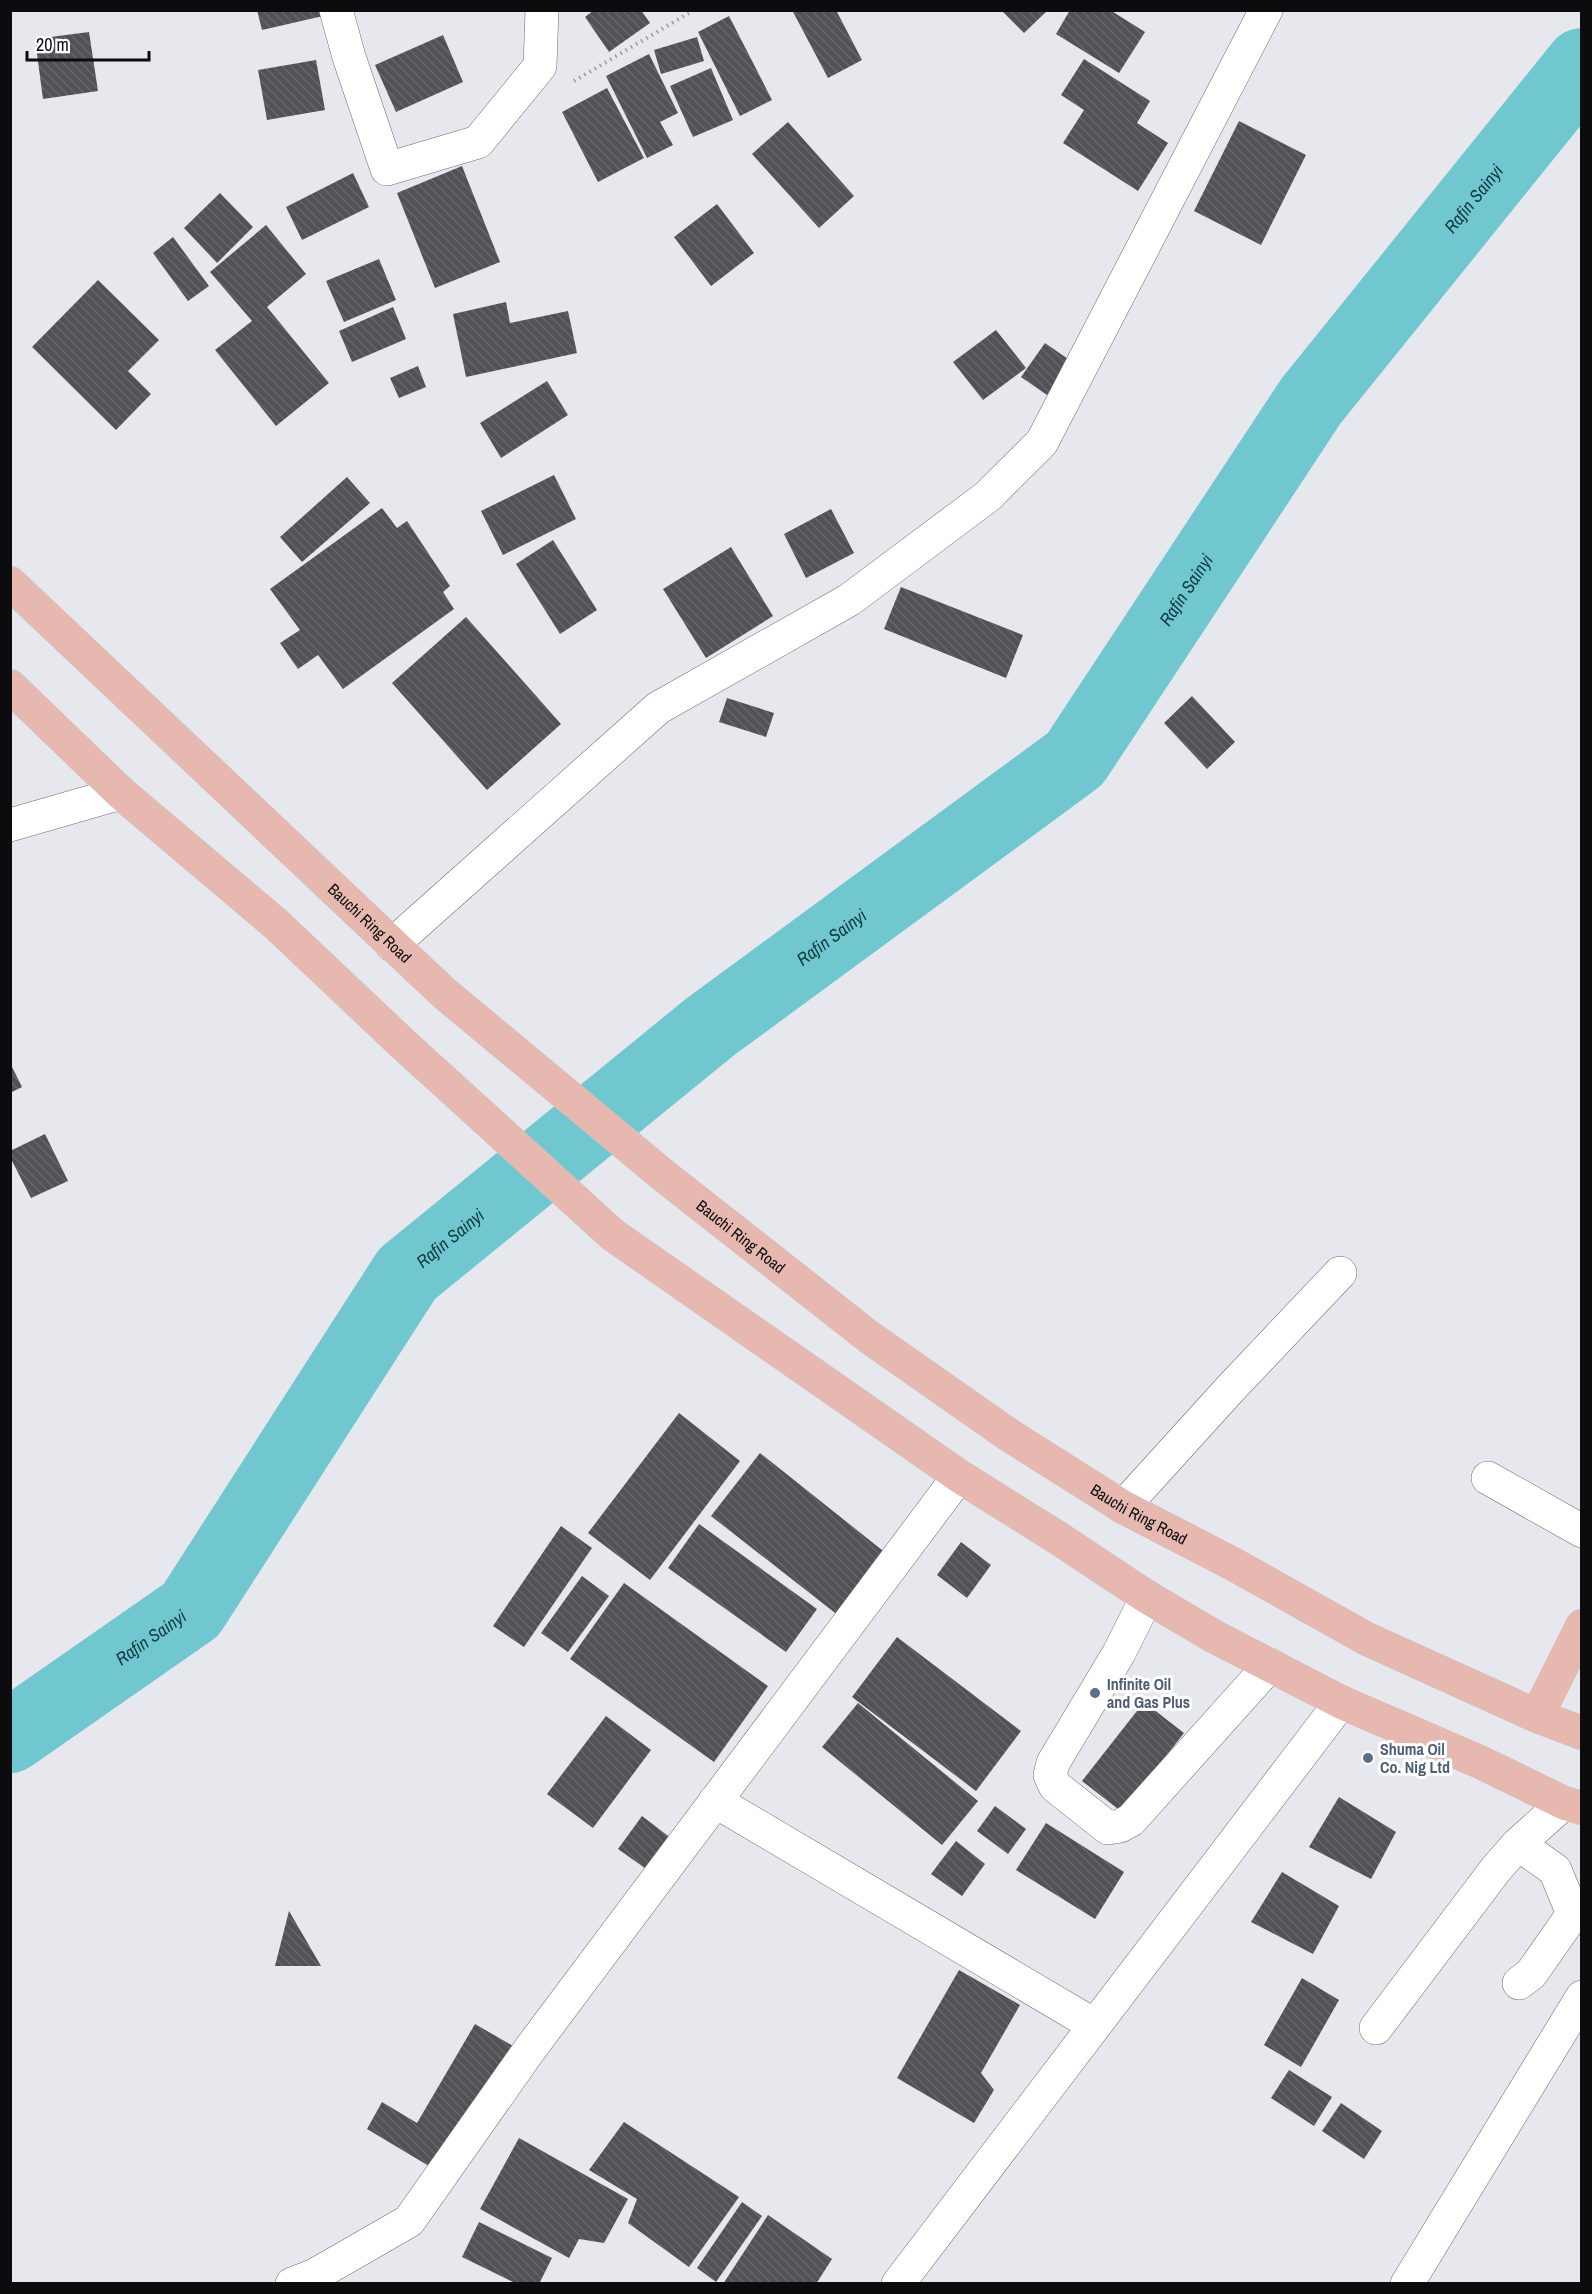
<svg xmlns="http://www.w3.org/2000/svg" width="1592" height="2294" font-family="'Archivo Narrow',sans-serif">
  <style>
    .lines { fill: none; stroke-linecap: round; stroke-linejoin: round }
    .river { stroke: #71c7d0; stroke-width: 74 }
    .building { fill: url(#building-back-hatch) }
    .minor-casing { stroke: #6b6c71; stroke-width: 34 }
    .major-casing { stroke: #c5c5c5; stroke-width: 34 }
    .path { stroke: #9a9a9f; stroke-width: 4; stroke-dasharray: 1.5 4.5; stroke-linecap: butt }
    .minor { stroke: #fff; stroke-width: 33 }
    .major { stroke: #e6b8af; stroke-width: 33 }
    .service-dot { fill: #5c6f8a; stroke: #fff; stroke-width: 2 }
    .labels { text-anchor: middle; stroke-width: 6; stroke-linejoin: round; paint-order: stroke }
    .street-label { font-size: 16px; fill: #0c0c0e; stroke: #fff }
    .service-label { font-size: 16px; font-weight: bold; fill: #4e5e75; stroke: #fff; text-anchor: start }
    .water-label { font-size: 18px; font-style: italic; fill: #103a3e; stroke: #fff }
  </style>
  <defs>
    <pattern id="building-back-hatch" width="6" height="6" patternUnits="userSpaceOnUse" patternTransform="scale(1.5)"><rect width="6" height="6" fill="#515256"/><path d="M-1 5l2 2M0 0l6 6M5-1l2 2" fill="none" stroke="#656669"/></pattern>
  </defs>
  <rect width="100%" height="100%" fill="#e7e8ee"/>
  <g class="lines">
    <!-- river -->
    <path class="river" id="s1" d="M 10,1736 L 191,1610 L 407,1274 L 710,1027 L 1075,759 L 1311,401 L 1582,65"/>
  </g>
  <!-- building -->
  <path class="building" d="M 257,10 L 321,10 L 323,16 L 262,30 Z
    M 594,10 L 641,10 L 650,23 L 609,52 L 585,17 Z
    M 792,10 L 836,10 L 862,60 L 828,78 Z
    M 1001,10 L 1048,10 L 1024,33 Z
    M 1070,10 L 1110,10 L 1145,32 L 1119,73 L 1056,34 Z
    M 729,16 L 772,100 L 740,116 L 698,32 Z
    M 89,32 L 98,91 L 43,99 L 35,39 Z
    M 443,35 L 463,82 L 396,112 L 375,65 Z
    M 697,37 L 704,61 L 661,74 L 654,50 Z
    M 649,54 L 678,113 L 660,122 L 673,145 L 647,158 L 606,76 Z
    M 1084,59 L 1150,101 L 1137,123 L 1168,143 L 1138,191 L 1063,143 L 1084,110 L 1061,95 Z
    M 316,60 L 325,110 L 267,120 L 258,70 Z
    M 711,68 L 733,120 L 693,137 L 670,86 Z
    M 607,88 L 644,158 L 598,182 L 562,112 Z
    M 1239,121 L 1306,155 L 1261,245 L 1194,211 Z
    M 788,122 L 854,196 L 819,228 L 752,154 Z
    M 462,166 L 500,262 L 435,288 L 397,193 Z
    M 353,173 L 369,207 L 302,240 L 286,207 Z
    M 220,193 L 253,227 L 217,263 L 184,228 Z
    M 717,204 L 754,253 L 711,286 L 674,237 Z
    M 266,225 L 306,274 L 267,307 L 329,383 L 276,426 L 215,350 L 252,321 L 210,272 Z
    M 173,237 L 209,286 L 188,301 L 153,253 Z
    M 379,259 L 396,300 L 344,322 L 326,281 Z
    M 98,280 L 159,340 L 128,371 L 151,394 L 116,430 L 32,347 Z
    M 506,302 L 510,323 L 568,311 L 577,353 L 466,377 L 453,314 Z
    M 393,307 L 406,339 L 352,362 L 339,331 Z
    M 996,330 L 1026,368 L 983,400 L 953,362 Z
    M 1045,343 L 1071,361 L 1047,395 L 1021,377 Z
    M 418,366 L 426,387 L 399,398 L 390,378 Z
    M 547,381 L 568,415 L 501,458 L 480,423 Z
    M 554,475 L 576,519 L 503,555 L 481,511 Z
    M 347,477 L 370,503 L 302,562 L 280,537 Z
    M 382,508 L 397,528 L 407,521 L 450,586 L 443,592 L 454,609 L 343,689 L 318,655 L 298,669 L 280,643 L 300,630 L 270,589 Z
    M 831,509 L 854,553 L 806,578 L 784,534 Z
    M 553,540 L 597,610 L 560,634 L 516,564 Z
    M 731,547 L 773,616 L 706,658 L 663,589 Z
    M 901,587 L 1023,635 L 1006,678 L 884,629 Z
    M 466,617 L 561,724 L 487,790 L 392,683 Z
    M 1192,696 L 1235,742 L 1207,769 L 1164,723 Z
    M 727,698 L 774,713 L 766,737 L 719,722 Z
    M 10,1063 L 22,1087 L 10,1093 Z
    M 45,1134 L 68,1181 L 31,1198 L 10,1157 L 10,1151 Z
    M 679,1413 L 740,1461 L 650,1580 L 588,1533 Z
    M 760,1453 L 887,1554 L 839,1616 L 711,1516 Z
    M 699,1524 L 817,1609 L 786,1652 L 668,1568 Z
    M 561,1526 L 592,1548 L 524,1647 L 493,1626 Z
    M 961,1542 L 991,1565 L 967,1598 L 937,1575 Z
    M 582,1576 L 609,1596 L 568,1652 L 541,1633 Z
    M 624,1583 L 768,1686 L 714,1762 L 570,1659 Z
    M 897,1637 L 1021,1731 L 976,1791 L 852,1697 Z
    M 1144,1702 L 1184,1733 L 1122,1812 L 1082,1781 Z
    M 858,1703 L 978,1801 L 942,1845 L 822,1747 Z
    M 606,1716 L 651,1750 L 593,1828 L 547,1794 Z
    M 1339,1797 L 1396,1832 L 1371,1879 L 1309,1847 Z
    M 995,1806 L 1026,1829 L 1008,1854 L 977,1831 Z
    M 642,1816 L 672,1839 L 649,1871 L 618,1849 Z
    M 1046,1823 L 1124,1872 L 1095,1919 L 1016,1870 Z
    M 956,1841 L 985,1864 L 962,1896 L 931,1874 Z
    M 1282,1872 L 1339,1906 L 1313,1954 L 1251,1922 Z
    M 289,1911 L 321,1966 L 275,1966 Z
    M 959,1970 L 1020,2005 L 981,2073 L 994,2090 L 974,2123 L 897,2078 Z
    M 1302,1978 L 1339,2000 L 1301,2067 L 1264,2045 Z
    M 475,2024 L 513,2046 L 439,2172 L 367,2129 L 382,2102 L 417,2123 Z
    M 1289,2070 L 1332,2097 L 1314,2126 L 1271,2098 Z
    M 1341,2103 L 1382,2131 L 1364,2159 L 1322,2131 Z
    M 624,2122 L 739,2197 L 689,2267 L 628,2223 L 637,2199 L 589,2170 Z
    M 519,2138 L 628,2199 L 604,2243 L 579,2239 L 569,2258 L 480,2209 Z
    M 742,2202 L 762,2216 L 716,2282 L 697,2268 Z
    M 768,2215 L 832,2259 L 816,2284 L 723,2284 Z
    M 479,2222 L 552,2258 L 539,2284 L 517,2284 L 462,2257 Z"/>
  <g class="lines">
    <!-- minor casing -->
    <g class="minor-casing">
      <path id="minor" d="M 336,10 L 349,57 L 387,169 L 478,142 L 540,66 L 542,10
        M 10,825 L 121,793
        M 392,945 L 658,708 L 849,600 L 988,496 L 1042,442 L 1266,10
        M 1488,1478 L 1582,1531
        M 1123,1507 L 1230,1389 L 1340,1273
        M 1147,1597 L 1119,1653 L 1053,1763 L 1050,1775 L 1055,1786 L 1108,1828 L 1120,1826 L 1131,1820 L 1270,1665
        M 715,1801 L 1094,2025
        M 1518,1844 L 1555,1870 L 1573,1914 L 1531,1974 L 1519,1983
        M 1376,2028 L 1496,1869 L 1518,1844 L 1564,1803
        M 292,2284 L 315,2275 L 409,2221 L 530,2049 L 959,1476
        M 898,2284 L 1341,1702
        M 1407,2284 L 1582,1997"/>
    </g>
    <!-- major casing -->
    <g class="major-casing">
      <g id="major">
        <path id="s2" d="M 10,583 L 444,993 L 663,1175 L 869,1337 L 1009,1435 L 1123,1507 L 1233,1564 L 1367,1639 L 1537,1716 L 1582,1733"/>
        <path d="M 10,686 L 121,793 L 276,924 L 403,1044 L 613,1235 L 959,1476 L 1058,1538 L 1147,1597 L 1215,1637 L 1341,1702 L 1480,1762 L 1564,1803 L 1582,1808"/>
        <path d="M 1537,1716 L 1582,1626"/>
      </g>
    </g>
    <!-- path -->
    <path class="path" d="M 574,81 L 694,10"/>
    <!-- minor -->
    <use href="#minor" class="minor"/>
    <!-- major -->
    <use href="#major" class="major"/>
  </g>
  <!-- markers -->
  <g class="service-dot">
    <circle cx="1095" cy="1693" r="6"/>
    <circle cx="1368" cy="1758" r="6"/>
  </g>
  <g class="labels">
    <!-- street labels -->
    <g class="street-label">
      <text dy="6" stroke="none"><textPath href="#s2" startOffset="495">Bauchi Ring Road</textPath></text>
      <text dy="6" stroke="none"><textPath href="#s2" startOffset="981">Bauchi Ring Road</textPath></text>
      <text dy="6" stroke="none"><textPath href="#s2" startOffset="1467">Bauchi Ring Road</textPath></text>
    </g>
    <!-- service labels -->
    <g class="service-label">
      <text x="1107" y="1690">Infinite Oil<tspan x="1107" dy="18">and Gas Plus</tspan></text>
      <text x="1380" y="1755">Shuma Oil<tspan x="1380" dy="18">Co. Nig Ltd</tspan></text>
    </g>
    <!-- water labels -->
    <g class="water-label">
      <text dy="6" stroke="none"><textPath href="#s1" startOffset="2152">Rafin Sainyi</textPath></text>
      <text dy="6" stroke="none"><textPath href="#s1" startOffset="1666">Rafin Sainyi</textPath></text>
      <text dy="6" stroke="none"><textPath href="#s1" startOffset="1162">Rafin Sainyi</textPath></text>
      <text dy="6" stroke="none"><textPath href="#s1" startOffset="676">Rafin Sainyi</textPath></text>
      <text dy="6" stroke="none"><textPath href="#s1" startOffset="172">Rafin Sainyi</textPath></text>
    </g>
  </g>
  <!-- border -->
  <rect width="1592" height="2294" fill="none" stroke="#0c0c0e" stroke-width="24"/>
  <!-- scale -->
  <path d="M27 51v9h122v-9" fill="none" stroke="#0c0c0e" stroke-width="3"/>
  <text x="36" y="51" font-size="18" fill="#0c0c0e" stroke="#ffffff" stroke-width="4.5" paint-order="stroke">20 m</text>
</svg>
